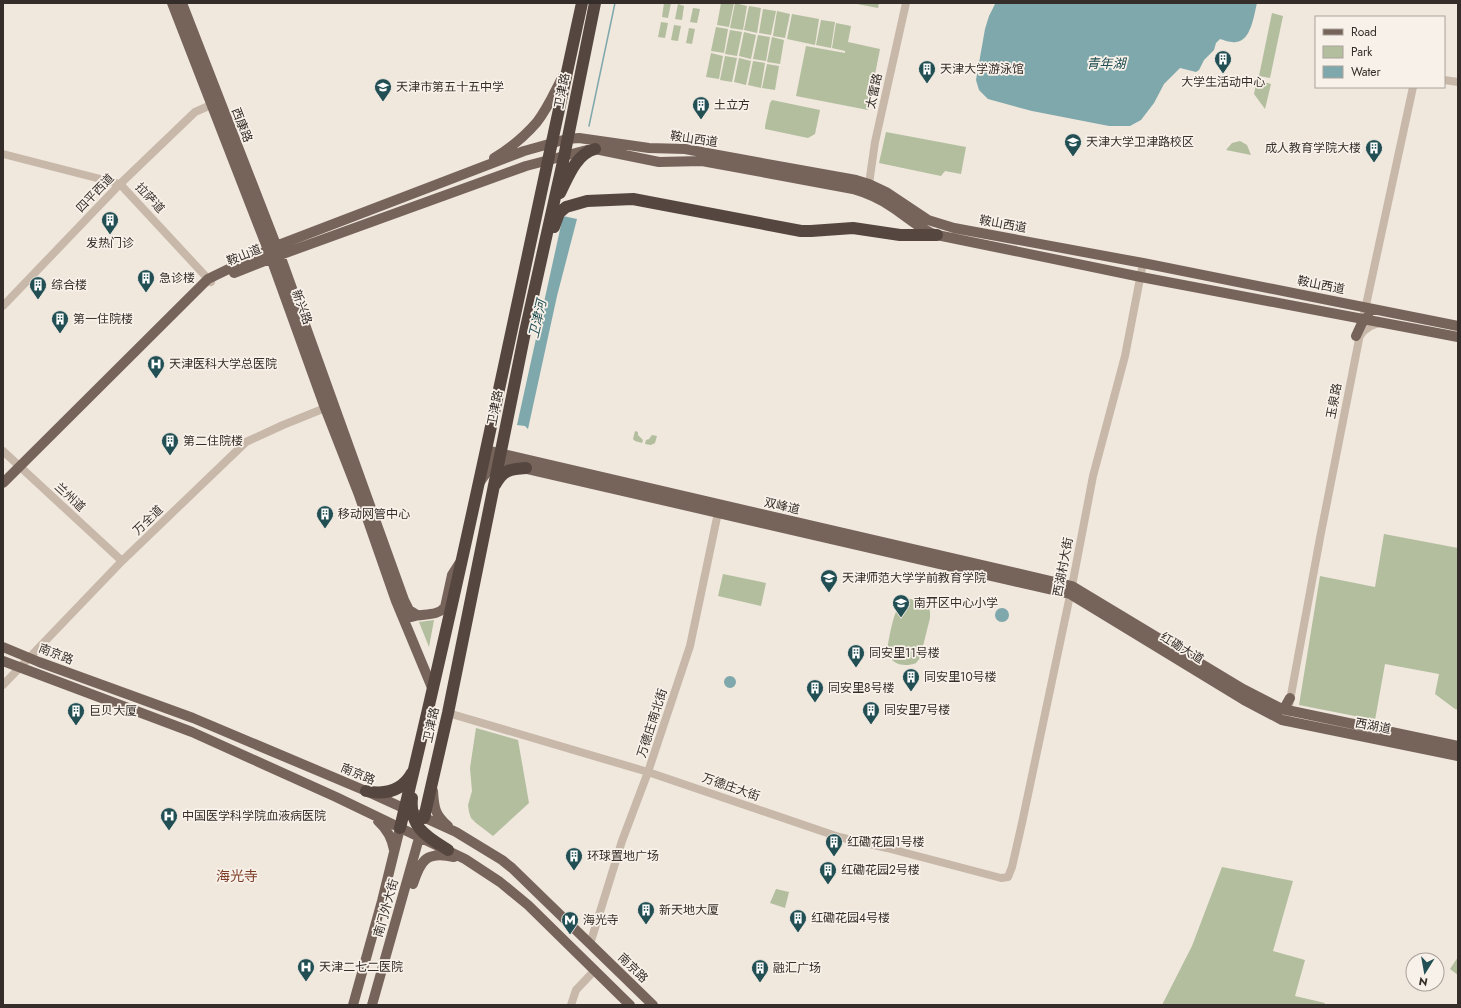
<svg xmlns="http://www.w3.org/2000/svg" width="1461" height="1008" font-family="Jost,'Noto Sans SC',sans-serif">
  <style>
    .green { fill: #b2be9e }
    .water { fill: #7ea8ab }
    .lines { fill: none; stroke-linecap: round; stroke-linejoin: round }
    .stream { stroke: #7ea8ab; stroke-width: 1.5 }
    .minor { stroke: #c7b8a9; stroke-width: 8 }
    .major { stroke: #76645b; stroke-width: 10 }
    .highway { stroke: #554740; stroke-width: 12 }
    .labels { text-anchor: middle; stroke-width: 3.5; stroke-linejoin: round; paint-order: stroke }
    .poi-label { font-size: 12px; fill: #352d29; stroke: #f8f1e9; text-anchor: start }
    .street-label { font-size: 12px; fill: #352d29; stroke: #f8f1e9 }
    .water-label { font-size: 13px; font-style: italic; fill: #214f53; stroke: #f8f1e9 }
    .quarter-label { font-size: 14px; fill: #7e3e28; stroke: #f8f1e9 }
  </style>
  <rect width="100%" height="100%" fill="#f0e7dd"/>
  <!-- green -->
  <path class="green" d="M 664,3 L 671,3 L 668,18 L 662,17 Z
    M 721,3 L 734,3 L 729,27 L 717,25 Z
    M 735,3 L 747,6 L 743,30 L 730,28 Z
    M 852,3 L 879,3 L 878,8 Z
    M 678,4 L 684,6 L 682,20 L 675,19 Z
    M 749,6 L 761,8 L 757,33 L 744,30 Z
    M 693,8 L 700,9 L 697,23 L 690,22 Z
    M 763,9 L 776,11 L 771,35 L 759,33 Z
    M 777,11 L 790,14 L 785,38 L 773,36 Z
    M 1272,13 L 1283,16 L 1270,78 L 1259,76 Z
    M 792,14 L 819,19 L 815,45 L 787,39 Z
    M 821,20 L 835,22 L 831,48 L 816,45 Z
    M 661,22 L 668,23 L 665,38 L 658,37 Z
    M 836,23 L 851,26 L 848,42 L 880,49 L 868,110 L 796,96 L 806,46 L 845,53 L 845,51 L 832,48 Z
    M 674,25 L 681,26 L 678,41 L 671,40 Z
    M 716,27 L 728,29 L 724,53 L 711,51 Z
    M 689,28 L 695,29 L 692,44 L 686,43 Z
    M 730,30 L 742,32 L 737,56 L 725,54 Z
    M 744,32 L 756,35 L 751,59 L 739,56 Z
    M 758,35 L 770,37 L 766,61 L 753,59 Z
    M 772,37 L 784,40 L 780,64 L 767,62 Z
    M 711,53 L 723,56 L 719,79 L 706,77 Z
    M 725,56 L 737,58 L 732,82 L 720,80 Z
    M 739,58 L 751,61 L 746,85 L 734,82 Z
    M 753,61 L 765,63 L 761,88 L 748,85 Z
    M 767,64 L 779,66 L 775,90 L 762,88 Z
    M 1257,80 L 1271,84 L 1265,109 L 1254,94 Z
    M 772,100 L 820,110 L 815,134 L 808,138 L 765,129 L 765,126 L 770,103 Z
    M 886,132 L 966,147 L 961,174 L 945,171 L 941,176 L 879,163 Z
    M 1240,141 L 1247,145 L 1251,155 L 1226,150 L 1232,143 Z
    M 635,431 L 638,432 L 638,435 L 643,440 L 642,443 L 635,441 L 633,439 Z
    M 652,435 L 657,436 L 655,443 L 651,445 L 645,444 L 646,440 L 649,439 Z
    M 1384,534 L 1458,548 L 1458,710 L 1455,709 L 1435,694 L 1439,674 L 1385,664 L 1375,720 L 1299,705 L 1320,576 L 1375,587 Z
    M 723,574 L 766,583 L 761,606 L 718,596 Z
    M 911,599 L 925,603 L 930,611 L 930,618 L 920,658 L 916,663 C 904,668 889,664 887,650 C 889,639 893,613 900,604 C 903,601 906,600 911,599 Z
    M 434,620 L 429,647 L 419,622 Z
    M 476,728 L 518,740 L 529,803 L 493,836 L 476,823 L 471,818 L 469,812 L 468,805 L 472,791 L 470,768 Z
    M 1222,867 L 1293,881 L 1273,951 L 1305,960 L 1295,996 L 1325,1003 L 1324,1005 L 1162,1005 L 1192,946 Z
    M 776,889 L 789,892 L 785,908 L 770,903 Z
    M 1458,957 L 1458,975 L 1450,969 Z"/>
  <!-- water -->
  <path class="water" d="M 997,3 L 1257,3 C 1254,15 1251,41 1236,42 C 1231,43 1224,40 1220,39 L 1216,43 L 1214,50 L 1204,60 L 1199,70 L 1196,72 L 1180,68 L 1164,84 L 1154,103 L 1141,120 L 1130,126 L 1109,126 L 1032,111 L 988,99 L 979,90 L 976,80 L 985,29 L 989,16 L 995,4 Z
    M 563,216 L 577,219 L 557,296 L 528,429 L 525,426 L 517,425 Z
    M995 615a7 7 0 1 1 14 0a7 7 0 1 1-14 0Z
    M724 682a6 6 0 1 1 12 0a6 6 0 1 1-12 0Z"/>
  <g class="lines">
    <!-- stream -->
    <path class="stream" d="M 589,126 L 615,3"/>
    <!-- minor -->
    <path class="minor" d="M 1444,80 L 1458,82
      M 3,154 L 120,184 L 211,282
      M 869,184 L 875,142 L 906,3
      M 3,306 L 120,184 L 195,112 L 211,105
      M 1360,336 C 1365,328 1371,324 1381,323
      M 3,451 L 122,561
      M 3,685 L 122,561 L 246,442 L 283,425 L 330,406
      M 448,713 L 648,772 L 839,837 L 887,848 L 1001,878 L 1008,877 L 1012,867 L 1022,823 L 1072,586 L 1093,476 L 1125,356 L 1143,263
      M 1286,722 L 1320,538 L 1363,319 L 1413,87
      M 590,944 L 622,841 L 648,772 L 690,646 L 719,508
      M 571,1005 L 576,990 L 595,970"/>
    <!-- major -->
    <path class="major" d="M 172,3 L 268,250 L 325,408 L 359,495 L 396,601 L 433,690
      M 182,3 L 280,255 L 404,600 L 409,610 L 417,615
      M 494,158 C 509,149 525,136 537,122 C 548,108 555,91 563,76
      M 234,273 L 280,255 L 526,166 L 587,150 L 595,149 L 659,162 L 702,161 L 853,189 C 867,193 880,199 892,207 C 907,217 921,230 937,235 L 1141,277 L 1458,337
      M 1356,336 L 1362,323 L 1368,316
      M 486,450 L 1072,586 L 1243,689 L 1282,709 L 1458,746
      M 484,459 L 1070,594 L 1244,700 L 1282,720 L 1458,756
      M 480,482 C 486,473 492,464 503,460
      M 3,483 L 208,279 L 276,246 L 524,151 L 567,139 L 579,138 L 649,148 L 685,149 L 856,180 L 869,184 L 886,192 L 928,220 L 954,228 L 1143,263 L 1458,326
      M 411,617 C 422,613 437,617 445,607 L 452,575 L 459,564
      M 3,647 L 39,662 L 193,718 L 366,791 L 456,832 L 502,860 L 512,868 L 653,1005
      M 3,661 L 192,732 L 336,797 L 465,859 L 500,882 L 528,905 L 630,1005
      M 1277,710 L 1285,707 L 1290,698
      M 433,791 C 434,808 435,815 448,826
      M 378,821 C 387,829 392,838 394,850
      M 413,884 C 421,859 427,851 454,857
      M 353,1005 L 382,901 L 400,828
      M 372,1005 L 421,831"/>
    <!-- highway -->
    <path class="highway" d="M 560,193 C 568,177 576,154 595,149
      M 554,227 L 559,213 L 566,207 L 587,201 L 633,199 L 801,231 L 811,231 L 853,228 L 900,235 L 937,235
      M 495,485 C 503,470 510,469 526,468
      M 366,791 C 385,795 402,791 412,773
      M 412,798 C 409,827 426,836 448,850
      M 424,818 L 448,713 L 525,332 L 564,157 L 595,3
      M 400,828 C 466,555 522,278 582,3"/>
  </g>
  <!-- icons -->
  <defs>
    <g id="building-pin" transform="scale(0.9)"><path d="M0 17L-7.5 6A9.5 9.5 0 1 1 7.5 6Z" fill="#214f53" stroke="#f8f1e9"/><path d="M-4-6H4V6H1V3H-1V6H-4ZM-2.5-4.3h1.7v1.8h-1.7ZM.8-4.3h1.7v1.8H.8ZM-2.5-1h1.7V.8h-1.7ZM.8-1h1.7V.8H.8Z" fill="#fff"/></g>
    <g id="school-pin" transform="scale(0.9)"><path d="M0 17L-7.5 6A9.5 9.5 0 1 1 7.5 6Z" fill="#214f53" stroke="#f8f1e9"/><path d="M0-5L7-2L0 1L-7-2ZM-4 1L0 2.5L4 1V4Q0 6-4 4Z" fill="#fff"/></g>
    <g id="university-pin" transform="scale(0.9)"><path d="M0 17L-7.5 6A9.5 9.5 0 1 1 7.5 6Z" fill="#214f53" stroke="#f8f1e9"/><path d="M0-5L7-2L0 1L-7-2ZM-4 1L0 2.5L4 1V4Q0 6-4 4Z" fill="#fff"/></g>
    <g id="hospital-pin" transform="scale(0.9)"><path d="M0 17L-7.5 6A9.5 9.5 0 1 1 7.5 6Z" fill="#214f53" stroke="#f8f1e9"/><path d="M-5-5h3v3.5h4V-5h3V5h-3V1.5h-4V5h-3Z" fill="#fff"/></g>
    <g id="metro-pin" transform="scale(0.9)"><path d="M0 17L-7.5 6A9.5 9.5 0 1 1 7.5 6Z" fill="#214f53" stroke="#f8f1e9"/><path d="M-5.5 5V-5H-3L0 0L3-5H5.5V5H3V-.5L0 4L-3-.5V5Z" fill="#fff"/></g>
  </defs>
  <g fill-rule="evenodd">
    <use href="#building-pin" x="1223" y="59"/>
    <use href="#building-pin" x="927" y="69"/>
    <use href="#school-pin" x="383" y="87"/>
    <use href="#building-pin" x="701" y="105"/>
    <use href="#university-pin" x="1073" y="142"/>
    <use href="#building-pin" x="1374" y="148"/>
    <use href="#building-pin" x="110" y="220"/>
    <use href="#building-pin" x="146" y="278"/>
    <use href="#building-pin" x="38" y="285"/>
    <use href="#building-pin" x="60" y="319"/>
    <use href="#hospital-pin" x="156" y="364"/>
    <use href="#building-pin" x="170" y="441"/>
    <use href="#building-pin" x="325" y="514"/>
    <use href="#university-pin" x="829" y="578"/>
    <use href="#school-pin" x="901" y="603"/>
    <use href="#building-pin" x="856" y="653"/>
    <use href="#building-pin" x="911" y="677"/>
    <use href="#building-pin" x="815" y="688"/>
    <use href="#building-pin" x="871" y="710"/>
    <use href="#building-pin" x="76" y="711"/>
    <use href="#hospital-pin" x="169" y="816"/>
    <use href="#building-pin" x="834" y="842"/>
    <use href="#building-pin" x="574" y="856"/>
    <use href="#building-pin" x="828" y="870"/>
    <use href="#building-pin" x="646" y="910"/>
    <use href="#building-pin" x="798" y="918"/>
    <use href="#metro-pin" x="570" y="920"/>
    <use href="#hospital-pin" x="306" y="967"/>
    <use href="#building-pin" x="760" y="968"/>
  </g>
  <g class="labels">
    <!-- poi labels -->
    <g class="poi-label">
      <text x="940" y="73">天津大学游泳馆</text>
      <text x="1223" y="86" text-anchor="middle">大学生活动中心</text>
      <text x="396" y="91">天津市第五十五中学</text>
      <text x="714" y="109">土立方</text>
      <text x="1086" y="146">天津大学卫津路校区</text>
      <text x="1361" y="152" text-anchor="end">成人教育学院大楼</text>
      <text x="110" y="247" text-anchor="middle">发热门诊</text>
      <text x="159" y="282">急诊楼</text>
      <text x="51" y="289">综合楼</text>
      <text x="73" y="323">第一住院楼</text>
      <text x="169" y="368">天津医科大学总医院</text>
      <text x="183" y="445">第二住院楼</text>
      <text x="338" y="518">移动网管中心</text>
      <text x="842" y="582">天津师范大学学前教育学院</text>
      <text x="914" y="607">南开区中心小学</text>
      <text x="869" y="657">同安里11号楼</text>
      <text x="924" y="681">同安里10号楼</text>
      <text x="828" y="692">同安里8号楼</text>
      <text x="884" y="714">同安里7号楼</text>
      <text x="89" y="715">巨贝大厦</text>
      <text x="182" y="820">中国医学科学院血液病医院</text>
      <text x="847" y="846">红磡花园1号楼</text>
      <text x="587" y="860">环球置地广场</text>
      <text x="841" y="874">红磡花园2号楼</text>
      <text x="659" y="914">新天地大厦</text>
      <text x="811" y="922">红磡花园4号楼</text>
      <text x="583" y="924">海光寺</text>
      <text x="319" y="971">天津二七二医院</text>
      <text x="773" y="972">融汇广场</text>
    </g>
    <!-- street labels -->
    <g class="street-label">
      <text transform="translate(562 91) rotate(-79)" y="4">卫津路</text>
      <text transform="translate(874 91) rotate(-78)" y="4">太雷路</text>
      <text transform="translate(242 125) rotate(69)" y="4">西康路</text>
      <text transform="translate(694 139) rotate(8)" y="4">鞍山西道</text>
      <text transform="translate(95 193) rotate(-46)" y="4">四平西道</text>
      <text transform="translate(150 198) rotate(47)" y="4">拉萨道</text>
      <text transform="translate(1003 224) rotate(10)" y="4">鞍山西道</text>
      <text transform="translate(244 255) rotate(-22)" y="4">鞍山道</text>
      <text transform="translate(1321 285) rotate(11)" y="4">鞍山西道</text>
      <text transform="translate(302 307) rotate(70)" y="4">新兴路</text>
      <text transform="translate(1334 401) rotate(-79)" y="4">玉泉路</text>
      <text transform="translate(495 408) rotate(-79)" y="4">卫津路</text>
      <text transform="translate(70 497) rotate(43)" y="4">兰州道</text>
      <text transform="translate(782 506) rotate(13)" y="4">双峰道</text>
      <text transform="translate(148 520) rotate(-44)" y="4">万全道</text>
      <text transform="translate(1063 567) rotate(-79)" y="4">西湖村大街</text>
      <text transform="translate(1182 648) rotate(31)" y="4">红磡大道</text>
      <text transform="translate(56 654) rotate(21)" y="4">南京路</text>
      <text transform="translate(652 723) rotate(-72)" y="4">万德庄南北街</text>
      <text transform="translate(431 725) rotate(-78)" y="4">卫津路</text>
      <text transform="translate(1373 726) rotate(11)" y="4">西湖道</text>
      <text transform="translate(358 774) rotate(23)" y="4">南京路</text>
      <text transform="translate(731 787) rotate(19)" y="4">万德庄大街</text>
      <text transform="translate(386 908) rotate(-74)" y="4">南门外大街</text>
      <text transform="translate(633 968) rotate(44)" y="4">南京路</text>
    </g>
    <!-- water labels -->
    <g class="water-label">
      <text x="1106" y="68">青年湖</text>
      <text transform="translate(537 319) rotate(-77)" y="5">卫津河</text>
    </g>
    <!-- quarter labels -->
    <g class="quarter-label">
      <text x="237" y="881">海光寺</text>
    </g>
  </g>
  <!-- border -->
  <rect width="1461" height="1008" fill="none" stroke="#352d29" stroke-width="8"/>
  <!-- legend -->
  <rect x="1315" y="16" width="130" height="72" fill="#f8f1e9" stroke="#aaa39c"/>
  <rect x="1323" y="29" width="20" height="6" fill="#76645b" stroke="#aaa39c"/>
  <text x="1351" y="36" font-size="12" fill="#352d29">Road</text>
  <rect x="1323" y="46" width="20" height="12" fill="#b2be9e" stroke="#aaa39c"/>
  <text x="1351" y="56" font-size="12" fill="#352d29">Park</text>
  <rect x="1323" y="66" width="20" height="12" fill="#7ea8ab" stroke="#aaa39c"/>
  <text x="1351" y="76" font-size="12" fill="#352d29">Water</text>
  <!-- north arrow -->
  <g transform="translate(1425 972) rotate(191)"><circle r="19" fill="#f8f1e9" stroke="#aaa39c"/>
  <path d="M0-3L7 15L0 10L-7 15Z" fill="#214f53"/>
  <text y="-6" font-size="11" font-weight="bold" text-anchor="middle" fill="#352d29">N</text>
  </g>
</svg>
